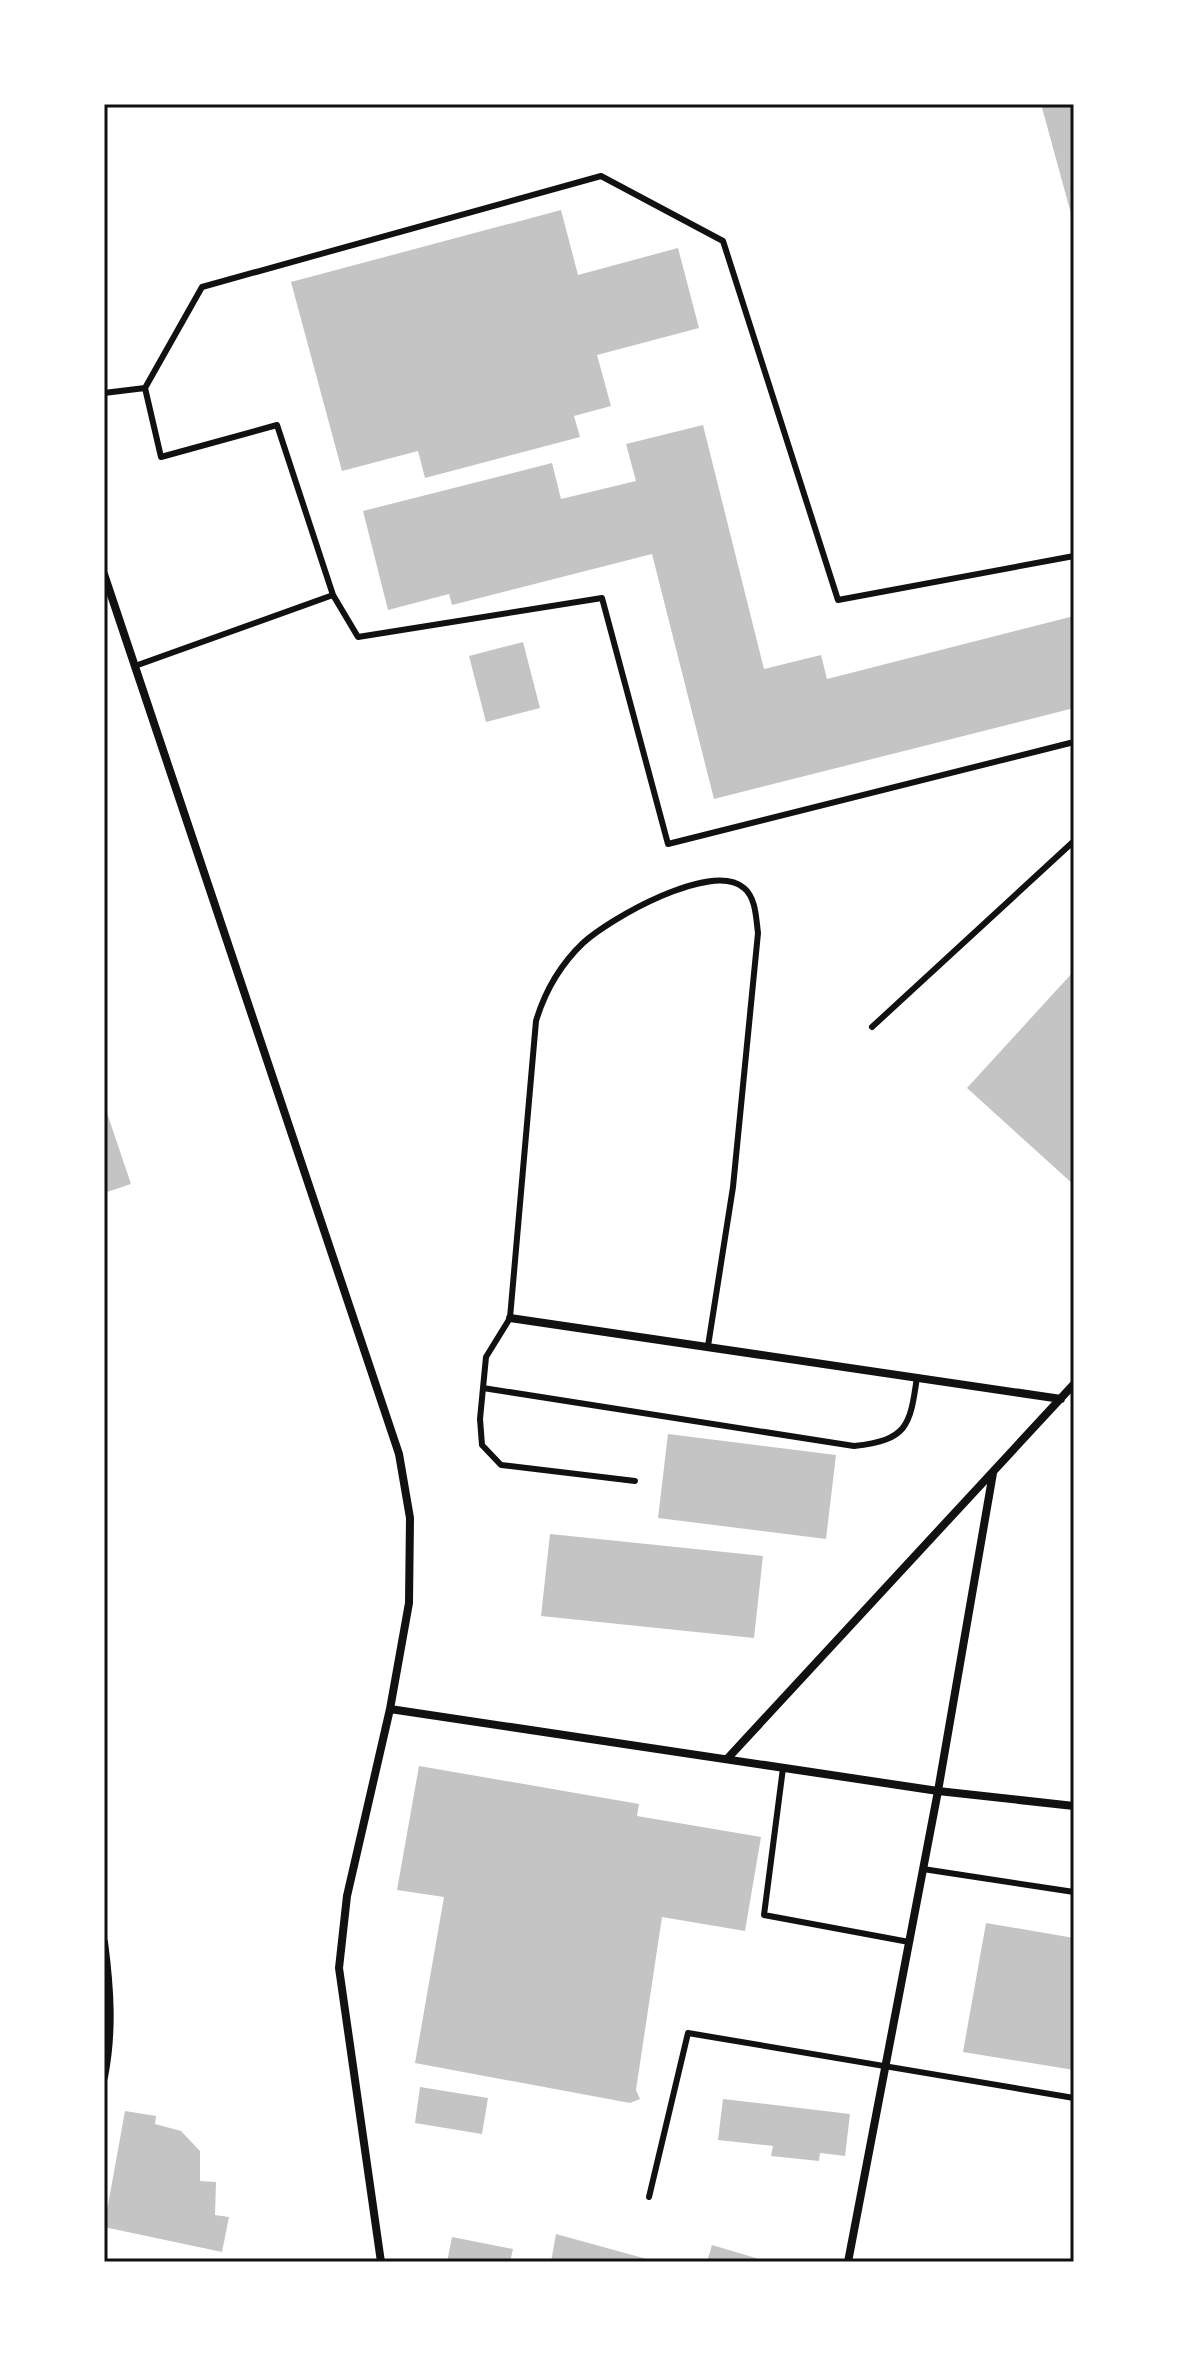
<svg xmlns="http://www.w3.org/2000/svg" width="1178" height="2366" font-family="Rubik,sans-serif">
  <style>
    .building { fill: #c4c4c4 }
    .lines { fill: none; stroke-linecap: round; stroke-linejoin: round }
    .service { stroke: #111; stroke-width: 6 }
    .minor { stroke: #111; stroke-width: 8 }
    .neatline { fill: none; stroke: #111; stroke-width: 3 }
  </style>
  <rect width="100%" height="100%" fill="#fff"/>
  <!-- building -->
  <path class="building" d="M 1041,104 L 1074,104 L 1074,221 L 1073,221 Z
    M 561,210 L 578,275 L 678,248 L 699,328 L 597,355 L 611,406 L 574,416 L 580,437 L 425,478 L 418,451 L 342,471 L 291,282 Z
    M 703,425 L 764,669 L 821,655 L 827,679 L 1074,616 L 1074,708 L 714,799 L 652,554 L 452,605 L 449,594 L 388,610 L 363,511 L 552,463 L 561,499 L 636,481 L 626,444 Z
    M 523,642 L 540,708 L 486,722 L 469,656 Z
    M 1074,971 L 1074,1185 L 967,1088 Z
    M 104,1104 L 131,1184 L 104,1193 Z
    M 668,1434 L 836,1455 L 826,1539 L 658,1518 Z
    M 550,1534 L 763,1556 L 754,1638 L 541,1616 Z
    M 419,1766 L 639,1804 L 637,1816 L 761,1837 L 745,1931 L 662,1917 L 636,2090 L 640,2099 L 630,2103 L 415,2063 L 444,1897 L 397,1890 Z
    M 986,1923 L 1074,1938 L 1074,2070 L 963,2052 Z
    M 420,2087 L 488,2098 L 482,2134 L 415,2123 Z
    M 723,2099 L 850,2114 L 845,2156 L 820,2153 L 819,2161 L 771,2156 L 773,2146 L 718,2140 Z
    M 125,2111 L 156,2116 L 155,2124 L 181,2131 L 200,2151 L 200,2181 L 216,2182 L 215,2215 L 229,2217 L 222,2252 L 104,2227 Z
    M 556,2234 L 654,2261 L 653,2262 L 551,2262 Z
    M 452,2237 L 513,2249 L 510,2262 L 447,2262 Z
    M 712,2245 L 766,2261 L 766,2262 L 707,2262 Z"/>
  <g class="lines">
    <!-- service -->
    <path class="service" d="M 104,393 L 145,388 L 202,287 L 601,176 L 723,241 L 838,600 L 1074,556
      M 333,595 L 358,637 L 602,598 L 668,844 L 1074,742
      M 135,666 L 333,595 L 277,425 L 161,457 L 145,388
      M 872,1027 L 1074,841
      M 483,1388 L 854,1446 C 907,1440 910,1427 917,1377
      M 635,1481 L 501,1465 L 482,1445 L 480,1419 L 486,1357 L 510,1318 L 536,1021 C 545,991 560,965 583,943 C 609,919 712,860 744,888 C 756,898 756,918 758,933 L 733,1187 L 708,1346
      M 783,1768 L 764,1915 L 909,1942
      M 923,1869 L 1074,1892
      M 649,2197 L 688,2033 L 1074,2098"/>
    <!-- minor -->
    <path class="minor" d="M 104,574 L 399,1454 L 410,1518 L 409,1603 L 390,1709 L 347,1896 L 339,1968 L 381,2262
      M 510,1318 L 1061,1399
      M 390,1709 L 938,1791 L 1074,1806
      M 727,1759 L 1074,1384
      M 104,1942 C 110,1988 113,2031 104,2077
      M 848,2262 L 938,1791 L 993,1473"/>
  </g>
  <!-- border -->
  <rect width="1178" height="2366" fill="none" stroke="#ffffff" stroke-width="212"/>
  <rect x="106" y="106" width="966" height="2154" class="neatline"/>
</svg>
